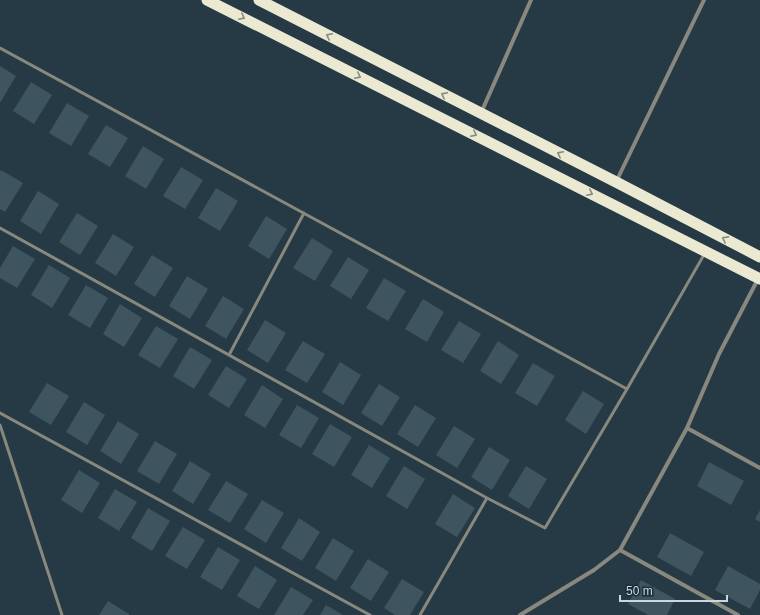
<svg xmlns="http://www.w3.org/2000/svg" width="760" height="615" font-family="Arial,sans-serif">
  <style>
    .building { fill: #3e545f }
    .lines { fill: none; stroke-linecap: round; stroke-linejoin: round }
    .service { stroke: #89887e; stroke-width: 3 }
    .minor { stroke: #89887e; stroke-width: 4 }
    .trunk { stroke: #ece9d2; stroke-width: 11 }
    .oneway { stroke: #848c86 }
  </style>
  <rect width="100%" height="100%" fill="#253a44"/>
  <!-- building -->
  <path class="building" d="M 0,66 L 16,76 L 0,103 Z
    M 31,82 L 52,95 L 34,124 L 13,111 Z
    M 67,103 L 89,116 L 71,146 L 49,133 Z
    M 106,125 L 128,138 L 110,167 L 88,154 Z
    M 143,146 L 164,159 L 146,189 L 125,176 Z
    M 181,167 L 203,180 L 185,209 L 163,196 Z
    M 1,170 L 23,183 L 5,212 L 0,209 L 0,172 Z
    M 216,188 L 238,201 L 220,231 L 198,218 Z
    M 38,191 L 59,204 L 41,234 L 20,221 Z
    M 77,213 L 98,226 L 80,255 L 59,242 Z
    M 266,216 L 287,229 L 269,259 L 248,246 Z
    M 113,234 L 134,247 L 116,276 L 95,263 Z
    M 312,238 L 333,251 L 315,281 L 293,268 Z
    M 13,246 L 35,259 L 17,288 L 0,278 L 0,268 Z
    M 152,255 L 173,268 L 155,297 L 134,284 Z
    M 348,257 L 369,270 L 351,299 L 330,286 Z
    M 49,265 L 70,278 L 52,308 L 31,295 Z
    M 187,276 L 208,289 L 190,319 L 169,306 Z
    M 384,278 L 406,291 L 388,321 L 366,308 Z
    M 86,285 L 108,298 L 90,328 L 68,315 Z
    M 223,296 L 244,309 L 226,339 L 205,326 Z
    M 423,299 L 444,312 L 427,342 L 405,329 Z
    M 120,304 L 142,318 L 124,347 L 103,334 Z
    M 265,320 L 286,333 L 268,363 L 247,350 Z
    M 459,321 L 481,334 L 463,363 L 441,350 Z
    M 156,326 L 178,339 L 160,368 L 138,355 Z
    M 303,341 L 325,354 L 307,383 L 285,370 Z
    M 498,341 L 519,355 L 501,384 L 480,371 Z
    M 190,347 L 212,360 L 194,389 L 173,376 Z
    M 340,362 L 361,375 L 343,405 L 322,392 Z
    M 533,363 L 555,376 L 537,406 L 515,393 Z
    M 226,366 L 247,379 L 229,408 L 208,395 Z
    M 47,383 L 69,396 L 51,425 L 29,412 Z
    M 379,384 L 400,397 L 382,426 L 361,413 Z
    M 262,385 L 283,399 L 265,428 L 244,415 Z
    M 583,391 L 604,404 L 586,434 L 565,420 Z
    M 84,402 L 105,415 L 87,445 L 66,432 Z
    M 297,405 L 319,418 L 301,448 L 279,435 Z
    M 415,405 L 436,418 L 418,447 L 397,434 Z
    M 118,421 L 139,434 L 121,464 L 100,451 Z
    M 330,424 L 352,437 L 334,467 L 312,454 Z
    M 454,426 L 475,439 L 457,468 L 436,455 Z
    M 155,441 L 177,454 L 159,484 L 137,471 Z
    M 369,445 L 390,458 L 372,488 L 351,475 Z
    M 489,447 L 510,460 L 492,490 L 471,477 Z
    M 190,461 L 211,474 L 193,504 L 172,491 Z
    M 709,462 L 744,481 L 731,505 L 697,486 Z
    M 404,466 L 425,479 L 407,509 L 386,496 Z
    M 526,466 L 547,479 L 529,509 L 508,496 Z
    M 79,470 L 100,483 L 82,513 L 61,500 Z
    M 226,481 L 248,494 L 230,523 L 208,510 Z
    M 115,489 L 137,502 L 119,531 L 98,518 Z
    M 453,494 L 475,508 L 457,537 L 435,524 Z
    M 262,500 L 284,513 L 266,543 L 244,529 Z
    M 148,508 L 170,521 L 152,551 L 131,538 Z
    M 760,510 L 760,522 L 755,519 Z
    M 299,518 L 320,532 L 302,561 L 281,548 Z
    M 183,527 L 205,540 L 187,569 L 165,556 Z
    M 670,533 L 704,552 L 691,576 L 657,557 Z
    M 333,538 L 354,551 L 336,581 L 315,568 Z
    M 218,547 L 240,560 L 222,590 L 200,577 Z
    M 368,559 L 389,572 L 371,601 L 350,588 Z
    M 255,566 L 277,580 L 259,609 L 237,596 Z
    M 728,566 L 760,584 L 760,590 L 750,609 L 715,590 Z
    M 402,579 L 424,592 L 410,615 L 395,615 L 384,608 Z
    M 641,580 L 675,599 L 667,615 L 648,615 L 628,604 Z
    M 291,587 L 313,600 L 303,615 L 274,615 Z
    M 108,601 L 129,614 L 129,615 L 99,615 Z
    M 326,605 L 343,615 L 320,615 Z"/>
  <g class="lines">
    <!-- service -->
    <path class="service" d="M 0,48 L 627,389 L 705,253
      M 0,228 L 487,498 L 420,615
      M 229,355 L 304,213
      M 0,413 L 370,615
      M 0,425 L 62,615
      M 487,498 L 545,528 L 627,389"/>
    <!-- minor -->
    <path class="minor" d="M 481,113 L 531,0
      M 616,182 L 704,0
      M 687,428 L 760,468
      M 620,550 L 738,615
      M 520,615 L 594,570 L 620,550 L 687,428 L 719,354 L 758,279"/>
    <!-- trunk -->
    <path class="trunk" d="M 207,0 L 760,279
      M 259,0 L 616,182 L 760,257"/>
  </g>
  <!-- one-way arrows -->
  <defs><path id="oneway-chevron" d="M-2-3.5L2.5 0L-2 3.5" fill="none" stroke-width="1.6" stroke-linecap="round" stroke-linejoin="round"/></defs>
  <g class="oneway">
    <use href="#oneway-chevron" transform="translate(242 17) rotate(27)"/>
    <use href="#oneway-chevron" transform="translate(329 36) rotate(-153)"/>
    <use href="#oneway-chevron" transform="translate(358 76) rotate(27)"/>
    <use href="#oneway-chevron" transform="translate(444 95) rotate(-153)"/>
    <use href="#oneway-chevron" transform="translate(474 134) rotate(27)"/>
    <use href="#oneway-chevron" transform="translate(560 154) rotate(-153)"/>
    <use href="#oneway-chevron" transform="translate(590 193) rotate(27)"/>
    <use href="#oneway-chevron" transform="translate(725 239) rotate(-152)"/>
  </g>
  <!-- scale -->
  <path d="M620 595v6h107v-6" fill="none" stroke="#cbd7de" stroke-width="2"/>
  <text x="626" y="595" font-size="12" fill="#cbd7de" stroke="#1b2f3a" stroke-width="3" paint-order="stroke">50 m</text>
</svg>
